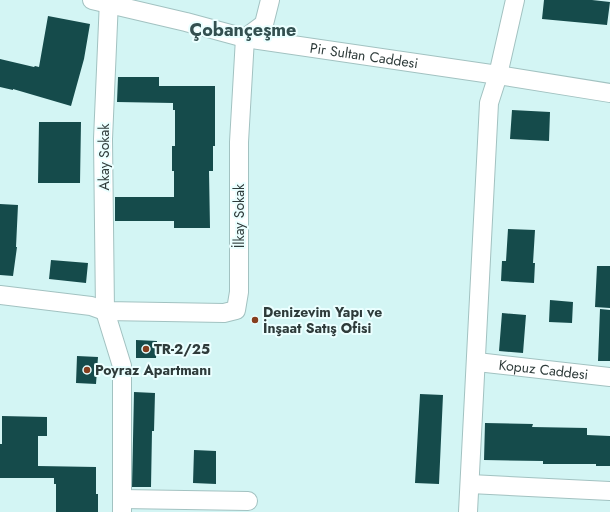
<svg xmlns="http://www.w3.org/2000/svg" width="610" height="512" font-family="Jost,sans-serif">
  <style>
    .building { fill: #154b4b }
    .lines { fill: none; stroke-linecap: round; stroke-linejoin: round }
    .minor-casing { stroke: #a2c2c1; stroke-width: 20 }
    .minor { stroke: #fff; stroke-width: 18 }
    .poi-dot { fill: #863e1e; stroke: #ebffff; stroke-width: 1.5 }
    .labels { text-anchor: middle; stroke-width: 4; stroke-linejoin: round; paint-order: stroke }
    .street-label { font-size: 14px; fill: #2e3b3a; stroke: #ebffff }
    .poi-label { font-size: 14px; font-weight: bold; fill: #2e3b3a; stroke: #ebffff; text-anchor: start }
    .district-label { font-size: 18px; font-weight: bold; fill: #335050; stroke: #ebffff }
  </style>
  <rect width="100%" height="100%" fill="#d3f5f4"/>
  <!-- building -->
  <path class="building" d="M 544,0 L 592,0 L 610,2 L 607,25 L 542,19 Z
    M 48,16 L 90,24 L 84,59 L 71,106 L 13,89 L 13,90 L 0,87 L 0,59 L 34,67 L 35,66 L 39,67 Z
    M 118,77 L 159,77 L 159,86 L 215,86 L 215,146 L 213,146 L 213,171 L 209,171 L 210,228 L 174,228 L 174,221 L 115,221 L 115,197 L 174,197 L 174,171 L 172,171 L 172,146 L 175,146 L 175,110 L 173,110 L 173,103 L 117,102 Z
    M 512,110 L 550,112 L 549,141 L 510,139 Z
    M 39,122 L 81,122 L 80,183 L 38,183 Z
    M 0,204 L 18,205 L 16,247 L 17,247 L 13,276 L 0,275 Z
    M 508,229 L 535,230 L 533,263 L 535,263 L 534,283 L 501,281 L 502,261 L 506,261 Z
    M 51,260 L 88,263 L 86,283 L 49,279 Z
    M 597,266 L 610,266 L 610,308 L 595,307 Z
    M 550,300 L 573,302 L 572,323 L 549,322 Z
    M 600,309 L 610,310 L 610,361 L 598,361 Z
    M 502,313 L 526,315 L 523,353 L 499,351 Z
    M 136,340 L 157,341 L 156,358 L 136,358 Z
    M 77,356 L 98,357 L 96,384 L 76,383 Z
    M 134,392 L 155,393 L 154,431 L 152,431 L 151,487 L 132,487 Z
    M 420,394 L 443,395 L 439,484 L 415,483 Z
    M 2,416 L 47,417 L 47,436 L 38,436 L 38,466 L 96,467 L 96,494 L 98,494 L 98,512 L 56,512 L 56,484 L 54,484 L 54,478 L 0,478 L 0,444 L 2,444 Z
    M 485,423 L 533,424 L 532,427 L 587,428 L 587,435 L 610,436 L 610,466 L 596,466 L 596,464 L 543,464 L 543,461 L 484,460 Z
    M 194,450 L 216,451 L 216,484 L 193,483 Z"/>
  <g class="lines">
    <!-- minor casing -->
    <g class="minor-casing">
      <g id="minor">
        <path id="s1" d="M 92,0 L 186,22 L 245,38 L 498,75 L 610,93"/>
        <path d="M 109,0 L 103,139 L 105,311 L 122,366 L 122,512"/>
        <path d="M 0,295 L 91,306 L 105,311 L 224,313 L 236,310 L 239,292 L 239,142 L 245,38 L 264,24 L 270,0"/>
        <path id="s2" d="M 477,362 L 610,377"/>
        <path d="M 470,484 L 610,491"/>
        <path d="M 122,499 L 248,501"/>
        <path d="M 468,512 L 489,103 L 498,75 L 515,0"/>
      </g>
    </g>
    <!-- minor -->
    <use href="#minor" class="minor"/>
  </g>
  <!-- markers -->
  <g class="poi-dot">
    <circle cx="255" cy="320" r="4"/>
    <circle cx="146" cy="349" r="4"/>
    <circle cx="87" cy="370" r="4"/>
  </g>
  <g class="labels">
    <!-- street labels -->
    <g class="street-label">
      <text dy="5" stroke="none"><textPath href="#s1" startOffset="278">Pir Sultan Caddesi</textPath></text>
      <text transform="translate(104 157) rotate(-90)" y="5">Akay Sokak</text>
      <text transform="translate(239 216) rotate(-90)" y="5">İlkay Sokak</text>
      <text dy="5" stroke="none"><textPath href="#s2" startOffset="67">Kopuz Caddesi</textPath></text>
    </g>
    <!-- poi labels -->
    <g class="poi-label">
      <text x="263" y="317">Denizevim Yapı ve<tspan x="263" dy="16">İnşaat Satış Ofisi</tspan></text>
      <text x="154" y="354">TR-2/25</text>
      <text x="95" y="375">Poyraz Apartmanı</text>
    </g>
    <!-- district labels -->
    <g class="district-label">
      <text x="243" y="36">Çobançeşme</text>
    </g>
  </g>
</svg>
